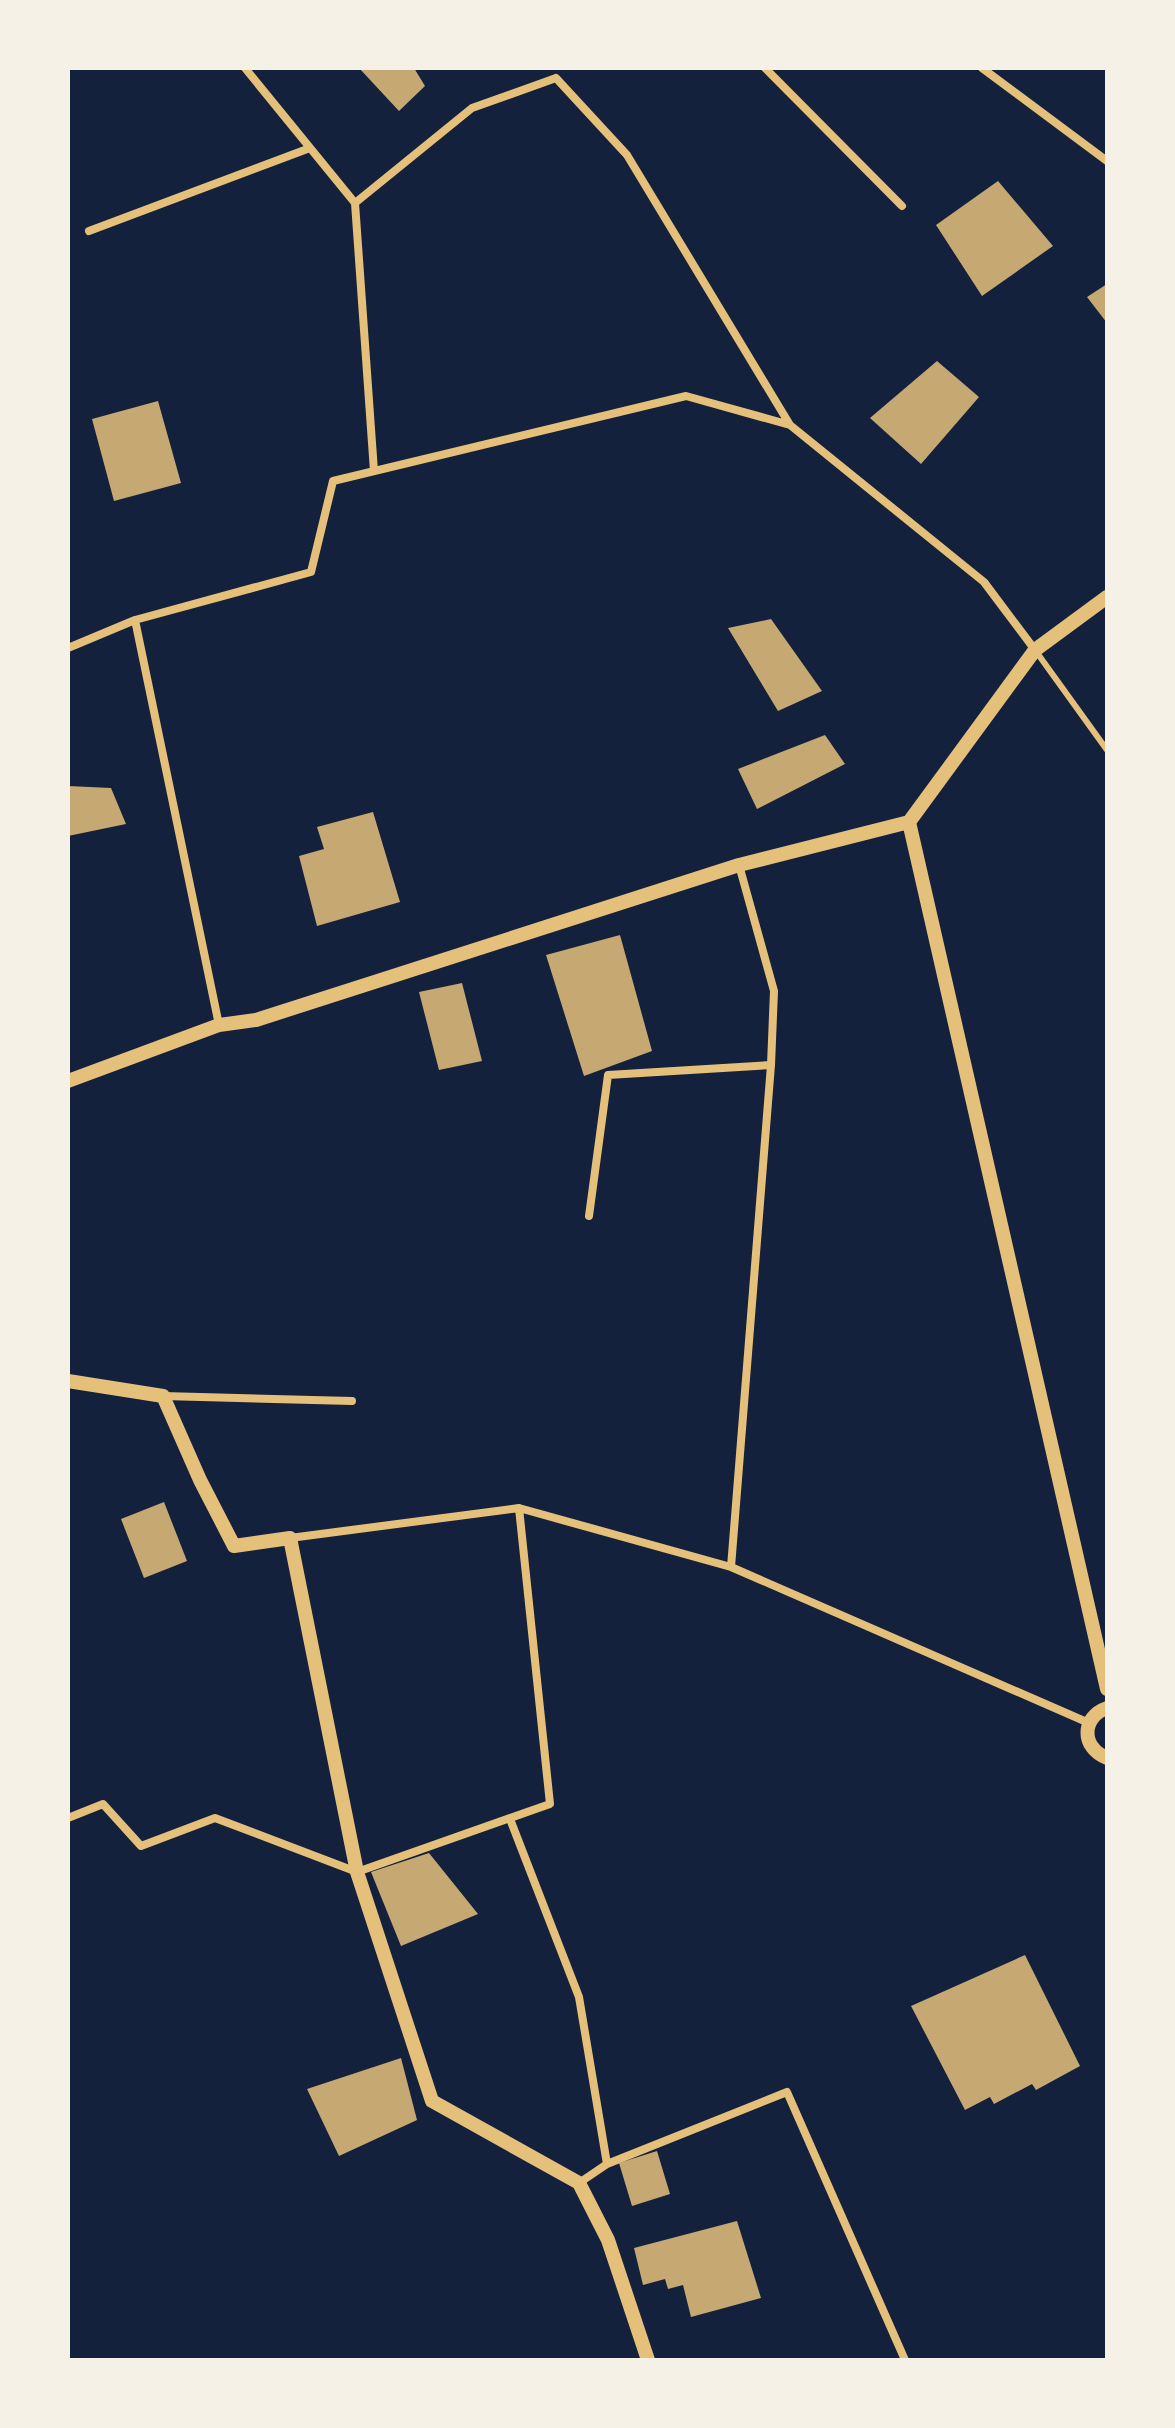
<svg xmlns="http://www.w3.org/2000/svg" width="1175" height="2428" font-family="'Source Serif 4',serif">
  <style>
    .building { fill: #c6a872 }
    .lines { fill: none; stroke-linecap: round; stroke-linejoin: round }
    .service { stroke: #e5c07b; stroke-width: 6 }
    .minor { stroke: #e5c07b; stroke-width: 8 }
    .tertiary { stroke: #e5c07b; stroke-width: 14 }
  </style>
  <rect width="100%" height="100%" fill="#14213d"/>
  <!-- building -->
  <path class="building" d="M 359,68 L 414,68 L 425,86 L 399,111 Z
    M 998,181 L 1053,246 L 982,296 L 936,225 Z
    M 1107,284 L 1107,323 L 1087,297 Z
    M 937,361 L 979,397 L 921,464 L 870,418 Z
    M 158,401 L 181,483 L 114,501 L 92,419 Z
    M 771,619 L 822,691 L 778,711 L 728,628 Z
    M 825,735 L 845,764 L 757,809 L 738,769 Z
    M 68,786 L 111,788 L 126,824 L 68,836 Z
    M 373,812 L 400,902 L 317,926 L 299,856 L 324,849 L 317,827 Z
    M 620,935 L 652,1051 L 584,1076 L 546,955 Z
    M 462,983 L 482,1061 L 439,1070 L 419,992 Z
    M 164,1502 L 187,1561 L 144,1578 L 121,1519 Z
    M 429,1853 L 478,1914 L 401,1946 L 371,1872 Z
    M 1025,1955 L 1080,2066 L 1036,2090 L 1032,2084 L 994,2104 L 990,2097 L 965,2110 L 911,2006 Z
    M 401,2058 L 417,2120 L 339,2156 L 307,2089 Z
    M 657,2151 L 670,2194 L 632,2206 L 619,2163 Z
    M 737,2221 L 761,2298 L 691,2317 L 683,2285 L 668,2289 L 665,2279 L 643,2285 L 634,2248 Z"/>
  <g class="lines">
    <!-- service -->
    <path class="service" d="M 1035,650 L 1107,750"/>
    <!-- minor -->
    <path class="minor" d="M 245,68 L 355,203 L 374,471
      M 765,68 L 902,206
      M 982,68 L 1107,161
      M 556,78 L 627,155 L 790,425
      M 355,203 L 472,108 L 556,78
      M 89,231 L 310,148
      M 135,620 L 219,1025
      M 68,648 L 135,620 L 311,572 L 333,481 L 686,396 L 790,425 L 984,582 L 1035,650
      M 589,1216 L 608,1075 L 771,1065
      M 163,1396 L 352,1401
      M 290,1538 L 519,1508 L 731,1567 L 1089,1723
      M 731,1567 L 771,1065 L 774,991 L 739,865
      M 68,1818 L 103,1804 L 141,1846 L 215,1818 L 357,1872 L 550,1804 L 519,1508
      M 510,1819 L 579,1997 L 607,2164 L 787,2092 L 905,2360
      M 579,2183 L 607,2164"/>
    <!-- tertiary -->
    <path class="tertiary" d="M 909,822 L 1107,1689
      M 68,1081 L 219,1025 L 256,1020 L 739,865 L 909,822 L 1035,650 L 1107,597
      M 68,1381 L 163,1396 L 200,1480 L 234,1546 L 290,1538 L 357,1872 L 432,2101 L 579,2183 L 608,2240 L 648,2360
      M 1107,1708 C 1081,1717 1081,1748 1107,1758"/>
  </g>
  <!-- border -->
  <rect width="1175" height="2428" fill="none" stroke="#f6f1e7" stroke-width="140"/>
</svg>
